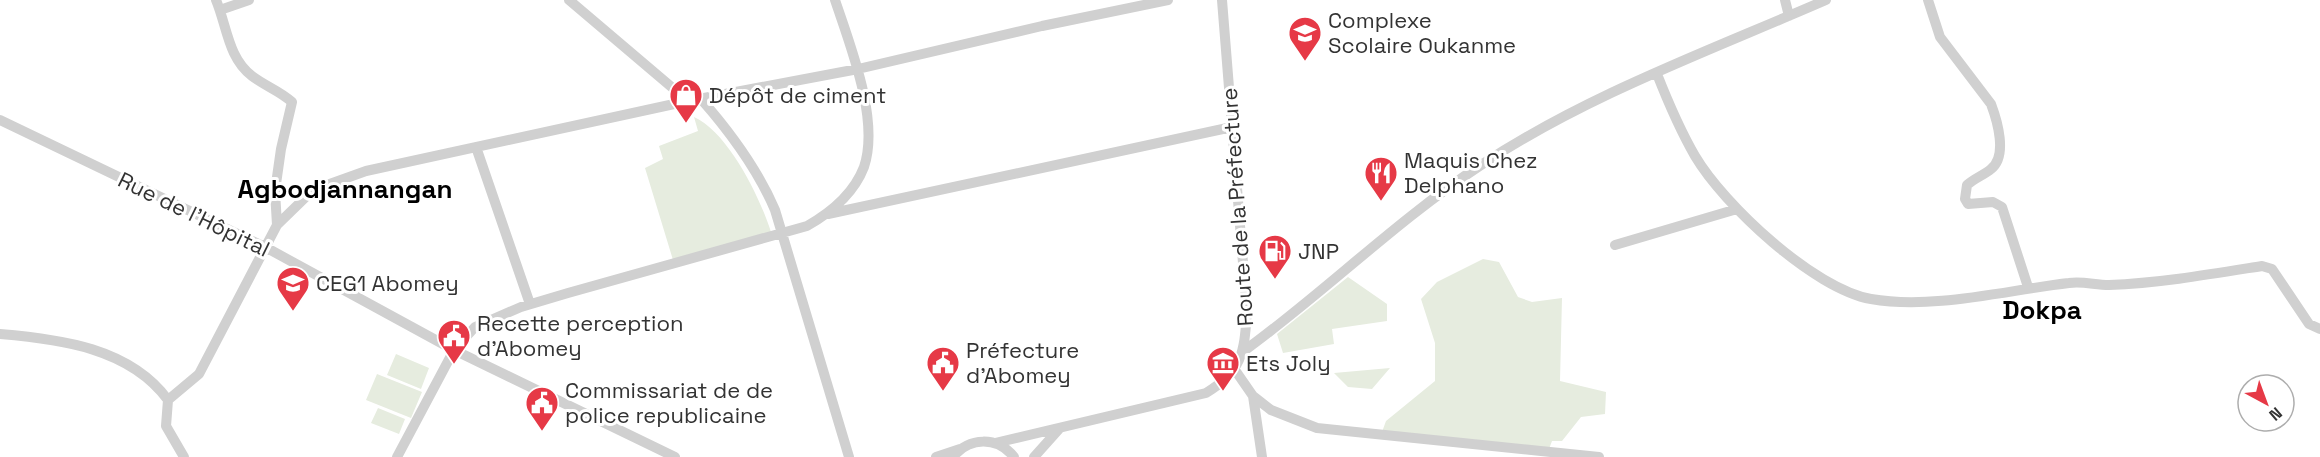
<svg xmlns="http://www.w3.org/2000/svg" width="2320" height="457" font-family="'Space Grotesk',sans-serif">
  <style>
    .green { fill: #e6ecdf }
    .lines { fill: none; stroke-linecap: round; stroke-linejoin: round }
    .minor { stroke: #d0d0d0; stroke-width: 10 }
    .labels { text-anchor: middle; stroke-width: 6; stroke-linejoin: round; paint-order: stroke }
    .poi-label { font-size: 22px; fill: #333; stroke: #fff; text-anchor: start }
    .street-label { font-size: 22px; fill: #333; stroke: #fff }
    .quarter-label { font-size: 26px; font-weight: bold; fill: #000; stroke: #fff }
  </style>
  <rect width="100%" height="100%" fill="#fff"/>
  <!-- green -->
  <path class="green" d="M 694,117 C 728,132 760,197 771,232 L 673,260 L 645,168 L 663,159 L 659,146 L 698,131 Z
    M 1483,259 L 1499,262 L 1518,297 L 1532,302 L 1562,298 L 1560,381 L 1606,392 L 1605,414 L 1581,417 L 1562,441 L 1552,441 L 1549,449 L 1382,432 L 1386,421 L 1435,381 L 1435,343 L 1421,299 L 1437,282 Z
    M 1348,277 L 1387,304 L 1387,321 L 1332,329 L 1334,344 L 1283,353 L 1277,334 Z
    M 396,354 L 429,368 L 421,389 L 387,375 Z
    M 1390,368 L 1372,389 L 1348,387 L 1334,373 Z
    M 377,374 L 422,392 L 411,418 L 366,400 Z
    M 378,408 L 405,419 L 399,434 L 371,423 Z"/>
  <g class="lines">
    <!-- minor -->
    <path class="minor" d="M 216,0 C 227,26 228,58 252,76 C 265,86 280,91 292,102 L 281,149 L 275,191 L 277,225
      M 569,0 L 688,101
      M 1785,0 L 1789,16
      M 1928,0 L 1940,37 L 1991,104 C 1997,120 2008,156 1991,169 C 1984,175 1975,178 1967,185 L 1965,199 L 1968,204 L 1993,202 L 2002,207 L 2028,287
      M 220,10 L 249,0
      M 1657,74 C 1668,102 1680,130 1695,156 C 1724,205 1814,289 1871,299 C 1933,310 2007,290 2069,283 C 2083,281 2095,285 2109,285 C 2160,283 2212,274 2262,266 L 2272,269 L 2309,324 L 2320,329
      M 701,99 C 731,133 757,168 775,210 L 849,457
      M 0,120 L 265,247 L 454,350 L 675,457
      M 476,147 L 530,304
      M 828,214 L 1232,127
      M 1615,245 L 1737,209
      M 0,334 C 60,339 130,348 168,400
      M 1244,351 C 1325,292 1397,220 1481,165 C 1587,95 1709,51 1826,0
      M 1235,370 L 1253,396 L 1271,410 L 1317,428 L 1599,457
      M 1253,396 L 1262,457
      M 995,443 L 1206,393 C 1243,371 1244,352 1247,313 L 1222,0
      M 184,457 L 166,426 L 168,400 L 199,374 L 277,225 L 313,190 L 366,171 L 688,101 L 858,69 L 1042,26 L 1168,0
      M 397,457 L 454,350 L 475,327 L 521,307 L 568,293 L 807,226 C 830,213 854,193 864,167 C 880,120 850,45 835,0
      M 936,457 L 960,449
      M 953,457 C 969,437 997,436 1014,457
      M 1034,457 L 1060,428"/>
  </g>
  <!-- icons -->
  <defs>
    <g id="school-pin" transform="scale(1.725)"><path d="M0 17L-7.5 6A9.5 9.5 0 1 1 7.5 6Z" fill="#e63946" stroke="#fff"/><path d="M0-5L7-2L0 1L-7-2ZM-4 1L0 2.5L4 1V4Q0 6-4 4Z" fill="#fff"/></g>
    <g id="shop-pin" transform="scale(1.725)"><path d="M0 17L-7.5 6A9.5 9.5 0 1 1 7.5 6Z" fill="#e63946" stroke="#fff"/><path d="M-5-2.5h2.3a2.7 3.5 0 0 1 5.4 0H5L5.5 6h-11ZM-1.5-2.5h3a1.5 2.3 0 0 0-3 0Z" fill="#fff"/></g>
    <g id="restaurant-pin" transform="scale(1.725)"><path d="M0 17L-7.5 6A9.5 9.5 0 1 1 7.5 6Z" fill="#e63946" stroke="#fff"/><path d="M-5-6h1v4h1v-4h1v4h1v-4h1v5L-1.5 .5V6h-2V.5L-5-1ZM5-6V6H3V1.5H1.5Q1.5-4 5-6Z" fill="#fff"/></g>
    <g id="fuel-pin" transform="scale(1.725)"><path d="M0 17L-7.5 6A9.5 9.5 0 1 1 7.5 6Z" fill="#e63946" stroke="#fff"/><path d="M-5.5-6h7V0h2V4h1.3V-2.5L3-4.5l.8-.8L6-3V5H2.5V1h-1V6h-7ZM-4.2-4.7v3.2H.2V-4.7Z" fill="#fff"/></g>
    <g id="civic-pin" transform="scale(1.725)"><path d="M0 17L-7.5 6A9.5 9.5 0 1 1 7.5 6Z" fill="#e63946" stroke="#fff"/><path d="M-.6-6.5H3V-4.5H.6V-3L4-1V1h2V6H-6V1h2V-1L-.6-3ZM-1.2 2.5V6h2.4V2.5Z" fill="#fff"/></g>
    <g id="museum-pin" transform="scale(1.725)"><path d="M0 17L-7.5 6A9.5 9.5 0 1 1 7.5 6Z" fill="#e63946" stroke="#fff"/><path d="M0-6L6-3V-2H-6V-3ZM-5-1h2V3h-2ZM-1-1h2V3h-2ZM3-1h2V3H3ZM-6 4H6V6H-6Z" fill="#fff"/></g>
  </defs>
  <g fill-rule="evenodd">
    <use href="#school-pin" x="1305" y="33"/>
    <use href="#shop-pin" x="686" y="95"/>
    <use href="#restaurant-pin" x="1381" y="173"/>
    <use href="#fuel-pin" x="1275" y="251"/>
    <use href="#school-pin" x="293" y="283"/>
    <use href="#civic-pin" x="454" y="336"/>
    <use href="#civic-pin" x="943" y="363"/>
    <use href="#museum-pin" x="1223" y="363"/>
    <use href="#civic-pin" x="542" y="403"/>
  </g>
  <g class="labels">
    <!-- poi labels -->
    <g class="poi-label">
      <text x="1328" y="28">Complexe<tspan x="1328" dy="25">Scolaire Oukanme</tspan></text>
      <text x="709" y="103">Dépôt de ciment</text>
      <text x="1404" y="168">Maquis Chez<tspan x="1404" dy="25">Delphano</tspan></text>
      <text x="1298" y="259">JNP</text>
      <text x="316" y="291">CEG1 Abomey</text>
      <text x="477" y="331">Recette perception<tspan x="477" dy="25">d'Abomey</tspan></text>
      <text x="966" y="358">Préfecture<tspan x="966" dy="25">d’Abomey</tspan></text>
      <text x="1246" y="371">Ets Joly</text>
      <text x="565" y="398">Commissariat de de<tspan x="565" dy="25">police republicaine</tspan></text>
    </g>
    <!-- street labels -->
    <g class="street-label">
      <text transform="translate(1237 207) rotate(-94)" y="8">Route de la Préfecture</text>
      <text transform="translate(194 214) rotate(26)" y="8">Rue de l'Hôpital</text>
    </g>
    <!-- quarter labels -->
    <g class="quarter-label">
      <text x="345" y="198">Agbodjannangan</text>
      <text x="2042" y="319">Dokpa</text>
    </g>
  </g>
  <!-- north arrow -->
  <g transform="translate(2266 403) rotate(139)"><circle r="28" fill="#ffffff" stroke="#adadad" stroke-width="1.5"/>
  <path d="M0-4.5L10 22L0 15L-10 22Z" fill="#e63946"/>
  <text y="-9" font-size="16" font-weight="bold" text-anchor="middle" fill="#333333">N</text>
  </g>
</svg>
